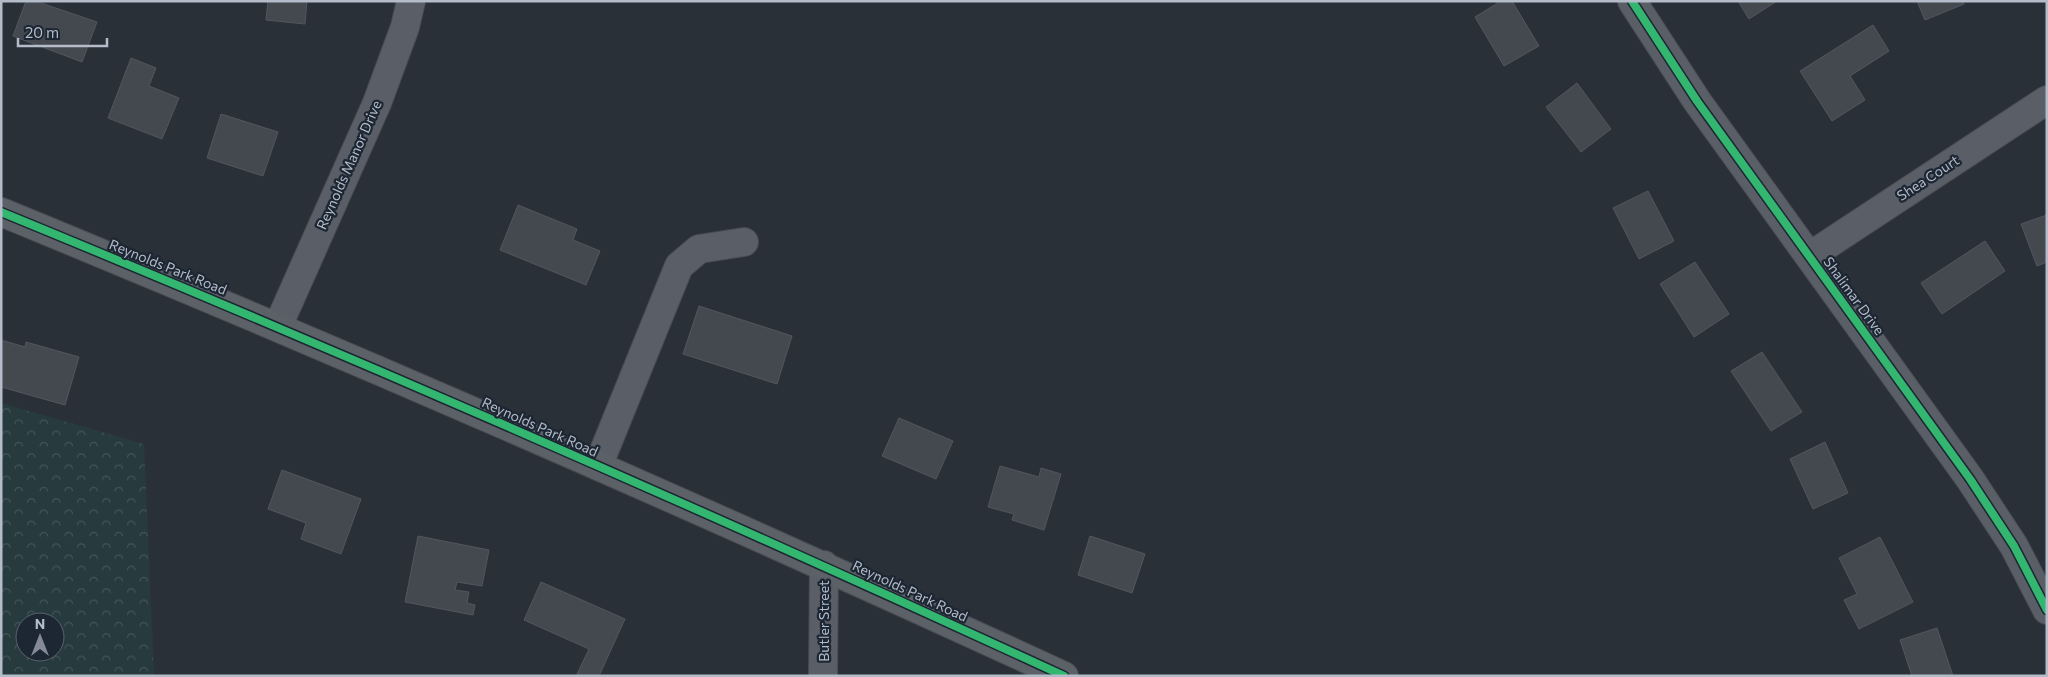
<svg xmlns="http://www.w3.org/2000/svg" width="2048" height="677" font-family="Commissioner,sans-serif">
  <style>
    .forest { fill: url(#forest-crowns); fill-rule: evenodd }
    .building { fill: #444950; stroke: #52575f }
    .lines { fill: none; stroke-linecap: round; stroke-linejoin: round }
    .minor-casing { stroke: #484c53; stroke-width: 30 }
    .major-casing { stroke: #484c55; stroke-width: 30 }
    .minor { stroke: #5a5e66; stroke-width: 28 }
    .major { stroke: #5c6168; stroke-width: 28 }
    .cycleway-casing { stroke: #1d2633; stroke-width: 11 }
    .cycleway { stroke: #33b770; stroke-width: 8 }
    .labels { text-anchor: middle; stroke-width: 4.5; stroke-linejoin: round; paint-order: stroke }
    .street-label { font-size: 14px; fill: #b4bcc9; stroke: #1d2633 }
  </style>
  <defs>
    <pattern id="forest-crowns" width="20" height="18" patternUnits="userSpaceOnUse" patternTransform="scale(1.25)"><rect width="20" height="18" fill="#273a3e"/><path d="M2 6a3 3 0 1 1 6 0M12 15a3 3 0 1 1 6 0" fill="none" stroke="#445559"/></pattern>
  </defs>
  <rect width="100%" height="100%" fill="#2a3038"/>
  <!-- forest -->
  <path class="forest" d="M 1,403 L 144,444 L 154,676 L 1,676 ZM 25,622 L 55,622 L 55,652 L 25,652 Z"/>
  <!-- building -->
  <path class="building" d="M 26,1 L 35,1 L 97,22 L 82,62 L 13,36 Z
    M 268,1 L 307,1 L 305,24 L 266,20 Z
    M 1501,1 L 1512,1 L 1539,46 L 1504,66 L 1475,17 Z
    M 1738,1 L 1777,1 L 1749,19 Z
    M 1917,1 L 1963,1 L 1964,4 L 1925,20 Z
    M 1873,25 L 1889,51 L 1850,76 L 1865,100 L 1832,121 L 1800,71 Z
    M 131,58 L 156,68 L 149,86 L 179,98 L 162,139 L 108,118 Z
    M 1577,83 L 1611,129 L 1581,152 L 1546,107 Z
    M 221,114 L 278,132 L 263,176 L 207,158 Z
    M 1648,191 L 1674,241 L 1639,259 L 1613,208 Z
    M 518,205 L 577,229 L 573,240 L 600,251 L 586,285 L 500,250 Z
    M 2047,215 L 2047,262 L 2037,266 L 2021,224 Z
    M 1985,241 L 2005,271 L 1942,314 L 1921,283 Z
    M 1695,262 L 1729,314 L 1694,337 L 1660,284 Z
    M 699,306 L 792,336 L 777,384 L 683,354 Z
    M 1,340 L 25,347 L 26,342 L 79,357 L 65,405 L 1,387 Z
    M 1762,352 L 1802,412 L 1771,431 L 1731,371 Z
    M 899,418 L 953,441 L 936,479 L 882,456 Z
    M 1825,442 L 1848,493 L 1813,509 L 1790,459 Z
    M 1000,466 L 1039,477 L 1041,468 L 1061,474 L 1044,530 L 1012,520 L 1014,514 L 988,507 Z
    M 282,470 L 361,499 L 341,554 L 301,539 L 306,523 L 268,509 Z
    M 418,536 L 489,550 L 482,586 L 457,582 L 455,590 L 469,592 L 467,603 L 475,605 L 473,615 L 405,602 Z
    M 1090,536 L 1145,554 L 1132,593 L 1078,575 Z
    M 1880,537 L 1913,602 L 1859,629 L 1844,600 L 1857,594 L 1839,558 Z
    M 541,582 L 625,619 L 599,676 L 582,676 L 577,674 L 589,649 L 524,620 Z
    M 1937,628 L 1953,676 L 1912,676 L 1900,640 Z"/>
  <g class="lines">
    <!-- minor casing -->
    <g class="minor-casing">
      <path id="minor" d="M 1632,1 L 1697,101 L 1970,479 L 2014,546 L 2047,610
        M 1810,256 L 2047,100
        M 278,326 L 377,103 L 405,27 L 411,1
        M 598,466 L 679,266 L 699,249 L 744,242
        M 823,676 L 824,565"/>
    </g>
    <!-- major casing -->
    <g class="major-casing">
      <path id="major" d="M 1,212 C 359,359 713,514 1064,676"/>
    </g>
    <!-- minor -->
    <use href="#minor" class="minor"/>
    <!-- major -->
    <use href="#major" class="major"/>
    <!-- cycleway casing -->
    <g class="cycleway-casing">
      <path id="cycleway" d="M 1632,1 L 1697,101 L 1970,479 L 2014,546 L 2047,610
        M 1,212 C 359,359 713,514 1064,676"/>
    </g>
    <!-- cycleway -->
    <use href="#cycleway" class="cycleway"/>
  </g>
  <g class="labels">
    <!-- street labels -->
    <g class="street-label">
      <text transform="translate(349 165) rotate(-66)" y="5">Reynolds Manor Drive</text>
      <text transform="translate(1928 178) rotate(-33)" y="5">Shea Court</text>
      <text transform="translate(168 267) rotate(22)" y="5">Reynolds Park Road</text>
      <text transform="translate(1854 296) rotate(54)" y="5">Shalimar Drive</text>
      <text transform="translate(540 427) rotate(24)" y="5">Reynolds Park Road</text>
      <text transform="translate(910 591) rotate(25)" y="5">Reynolds Park Road</text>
      <text transform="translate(824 621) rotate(-90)" y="5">Butler Street</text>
    </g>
  </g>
  <!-- border -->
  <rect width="2048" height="677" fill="none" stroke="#b4bcc9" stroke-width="5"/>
  <!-- north arrow -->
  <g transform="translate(40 637)"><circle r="24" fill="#1d2633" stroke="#59626f"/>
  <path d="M0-4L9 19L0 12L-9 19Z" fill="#848b96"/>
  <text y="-8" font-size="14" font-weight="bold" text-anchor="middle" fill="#b4bcc9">N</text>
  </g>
  <!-- scale -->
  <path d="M18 38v8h89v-8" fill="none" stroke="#b4bcc9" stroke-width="2.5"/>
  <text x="25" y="38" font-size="15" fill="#b4bcc9" stroke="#1d2633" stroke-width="4" paint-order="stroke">20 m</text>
</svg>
